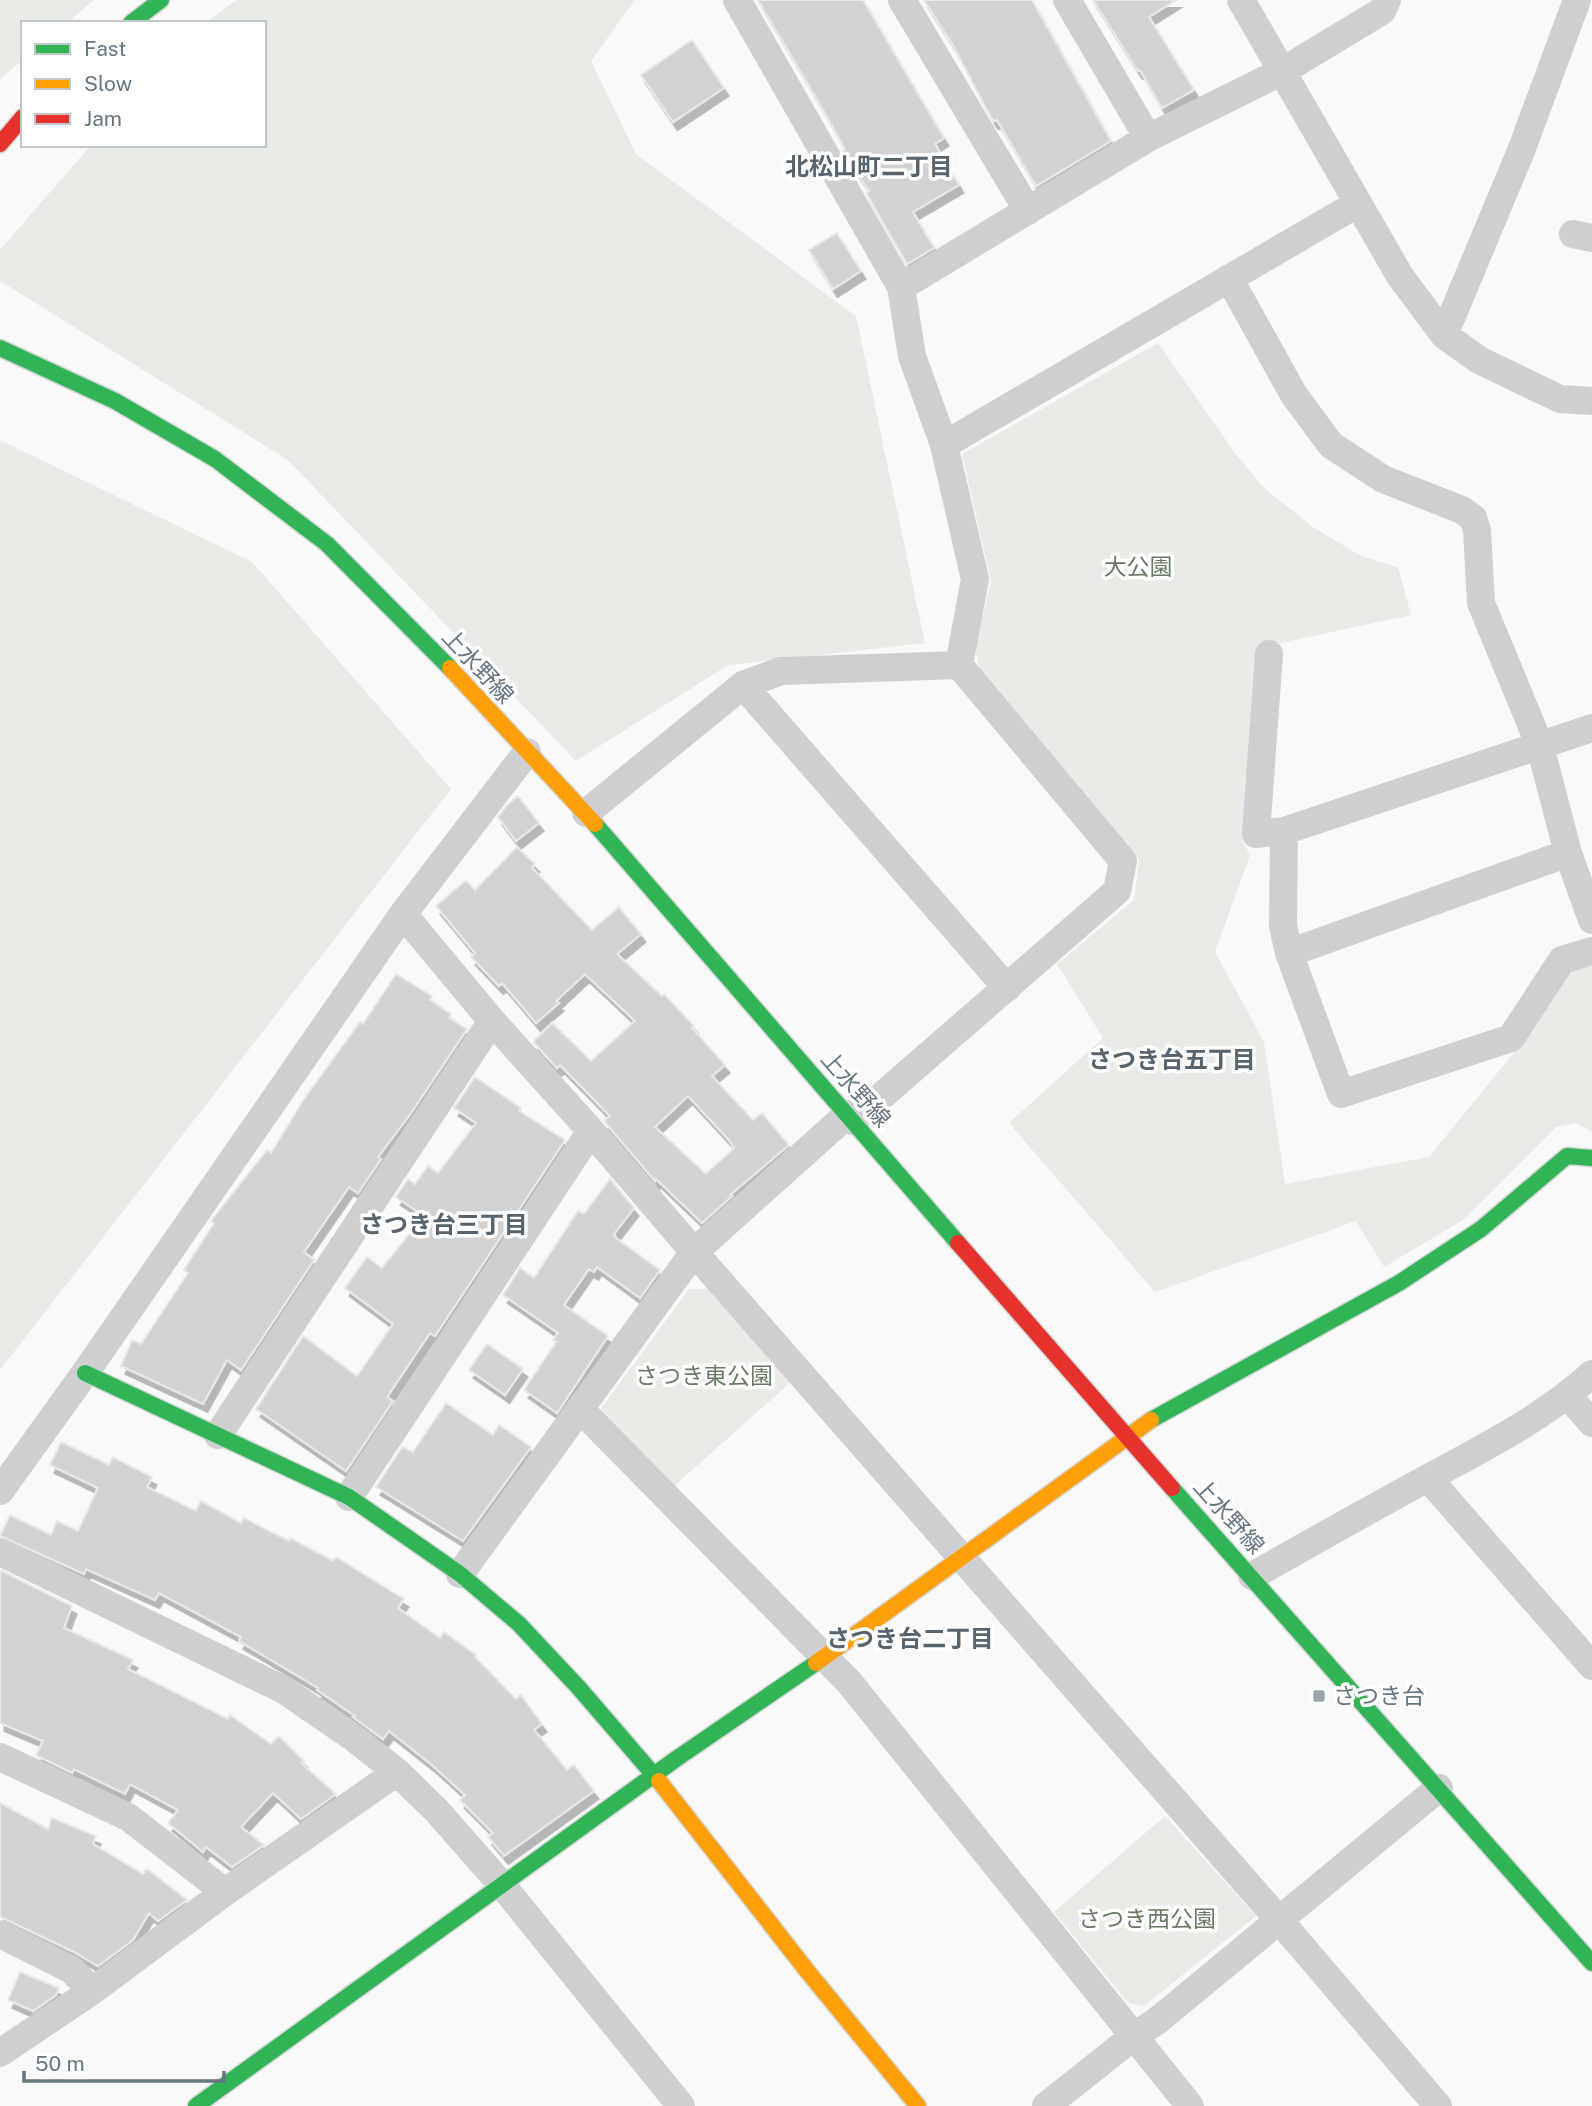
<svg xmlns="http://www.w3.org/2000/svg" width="1592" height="2106" font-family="'Public Sans','Noto Sans JP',sans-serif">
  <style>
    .green { fill: #e8ebe6 }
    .building { fill: #d0d2d3; stroke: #e8e8e8; stroke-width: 2; fill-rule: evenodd; filter: url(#shadow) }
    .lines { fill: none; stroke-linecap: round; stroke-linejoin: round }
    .fast-casing { stroke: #d5d6d7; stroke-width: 19 }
    .slow-casing { stroke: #d5d6d7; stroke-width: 19 }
    .jam-casing { stroke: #d5d6d7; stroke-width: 19 }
    .street { stroke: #cecfd0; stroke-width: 28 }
    .fast { stroke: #30b455; stroke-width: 16 }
    .slow { stroke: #ff9f0a; stroke-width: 16 }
    .jam { stroke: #e5322d; stroke-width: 16 }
    .poi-dot { fill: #99a4ac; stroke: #fff; stroke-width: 2.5 }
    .labels { text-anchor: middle; stroke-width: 7; stroke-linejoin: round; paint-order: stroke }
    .park-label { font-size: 23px; fill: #687a64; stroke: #fff }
    .street-label { font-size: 23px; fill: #657683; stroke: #fff }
    .poi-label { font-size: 23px; fill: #657683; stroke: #fff; text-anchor: start }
    .neighbourhood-label { font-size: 24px; font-weight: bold; fill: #57646e; stroke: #fff }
  </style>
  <defs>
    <filter id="shadow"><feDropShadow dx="4.5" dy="8" stdDeviation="0" flood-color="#0004"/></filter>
  </defs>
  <rect width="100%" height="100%" fill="#f9f9f9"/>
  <!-- green -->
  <path class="green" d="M 0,0 L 94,0 L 67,23 L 23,23 L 23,60 L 0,79 Z
    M 237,0 L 635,0 L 591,61 L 636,154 L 856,316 L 925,643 L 728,665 L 576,761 L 288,460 L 0,281 L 0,250 L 91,145 L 264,145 L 264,23 L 205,23 Z
    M 1158,343 L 1235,453 L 1263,487 L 1314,528 L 1363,557 L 1398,567 L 1411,615 L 1261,647 L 1242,840 L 1250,855 L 1215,952 L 1264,1042 L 1285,1184 L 1429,1157 L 1516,1050 L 1560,978 L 1592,959 L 1592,1132 L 1576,1123 L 1556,1127 L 1463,1220 L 1384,1267 L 1356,1221 L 1155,1292 L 1009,1123 L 1103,1038 L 1057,964 L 1134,900 L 1139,859 L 980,670 L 975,648 L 991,581 L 962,454 Z
    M 0,440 L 252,562 L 451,789 L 0,1370 Z
    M 689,1289 L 711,1289 L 792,1381 L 674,1486 L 599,1411 Z
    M 1165,1816 L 1256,1916 L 1144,2006 L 1128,2003 L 1054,1912 Z"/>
  <!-- building -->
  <path class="building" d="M 758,0 L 863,0 L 944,138 L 935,144 L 959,185 L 913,212 L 934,248 L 907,264 L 866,193 L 869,191 L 843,151 L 845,149 L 821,106 Z
    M 924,0 L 1032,0 L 1111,141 L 1036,186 L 997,120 L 994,121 L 992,119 L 954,47 Z
    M 1093,0 L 1176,0 L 1149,17 L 1194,90 L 1162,108 L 1140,70 L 1138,71 Z
    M 692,40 L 724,88 L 673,122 L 641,75 Z
    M 837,233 L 861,271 L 833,289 L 809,250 Z
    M 518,796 L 539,823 L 516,841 L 498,817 L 508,804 Z
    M 517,847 L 535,864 L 532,868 L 592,930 L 619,907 L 641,934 L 617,954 L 662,996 L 664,994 L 694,1026 L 692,1028 L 725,1065 L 712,1076 L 753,1120 L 762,1113 L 789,1145 L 730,1195 L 732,1196 L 702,1223 L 656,1179 L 655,1181 L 604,1121 L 610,1116 L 560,1065 L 557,1068 L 533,1042 L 552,1023 L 591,1061 L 635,1021 L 585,974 L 556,1001 L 559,1003 L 536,1023 L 502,983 L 499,986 L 471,957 L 475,953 L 436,906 L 466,880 L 475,890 ZM 688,1096 L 729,1140 L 734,1148 L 706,1174 L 655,1127 Z
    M 396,974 L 432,996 L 430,1000 L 451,1014 L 449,1018 L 467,1029 L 411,1113 L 378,1157 L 381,1159 L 358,1193 L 349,1187 L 304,1252 L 314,1260 L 241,1370 L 227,1360 L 203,1404 L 121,1366 L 132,1340 L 141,1344 L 188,1273 L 184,1270 L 214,1223 L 211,1221 L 267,1150 L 271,1153 L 304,1099 L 360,1022 L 363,1024 Z
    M 475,1077 L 521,1108 L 519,1111 L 565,1140 L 435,1336 L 430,1333 L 387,1397 L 393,1401 L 346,1471 L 256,1409 L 303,1336 L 357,1376 L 393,1324 L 345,1288 L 367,1257 L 382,1268 L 424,1216 L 396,1197 L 408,1179 L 415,1184 L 428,1166 L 438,1173 L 476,1123 L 454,1108 Z
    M 610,1179 L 634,1208 L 614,1234 L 616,1238 L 660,1270 L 640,1298 L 597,1267 L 594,1272 L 589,1269 L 564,1305 L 608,1336 L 557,1413 L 524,1390 L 556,1342 L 553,1340 L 558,1333 L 503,1295 L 520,1268 L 534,1278 L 578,1211 L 584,1214 Z
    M 487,1344 L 523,1369 L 505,1395 L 469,1370 Z
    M 446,1403 L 493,1435 L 499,1425 L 531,1447 L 463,1541 L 376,1487 L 402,1447 L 413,1452 Z
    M 61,1442 L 109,1465 L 113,1457 L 152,1477 L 147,1487 L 196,1511 L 201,1501 L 241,1523 L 244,1518 L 289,1541 L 290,1538 L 333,1561 L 336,1557 L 404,1599 L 398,1608 L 440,1638 L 444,1632 L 476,1655 L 475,1657 L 516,1699 L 521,1695 L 542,1724 L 534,1730 L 567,1770 L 574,1765 L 594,1791 L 504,1856 L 488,1837 L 493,1833 L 460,1800 L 465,1795 L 432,1765 L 389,1731 L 383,1739 L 353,1717 L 355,1716 L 317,1690 L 318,1688 L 239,1641 L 241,1637 L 159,1593 L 155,1600 L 86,1569 L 84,1574 L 0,1536 L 10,1515 L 51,1535 L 57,1521 L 78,1531 L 98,1488 L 50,1465 Z
    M 0,1570 L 72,1606 L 64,1628 L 133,1660 L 128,1669 L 228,1719 L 230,1715 L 271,1744 L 279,1736 L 304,1761 L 301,1763 L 336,1794 L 301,1819 L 273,1793 L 241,1827 L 264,1845 L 232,1867 L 206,1847 L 203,1852 L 168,1823 L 178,1810 L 130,1784 L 125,1794 L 74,1769 L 72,1773 L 36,1755 L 43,1741 L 0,1723 Z
    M 0,1803 L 48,1829 L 52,1818 L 96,1836 L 93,1844 L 143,1874 L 147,1869 L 187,1900 L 158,1921 L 149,1913 L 133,1940 L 98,1966 L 74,1952 L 3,1918 L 0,1917 Z
    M 20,1972 L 59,1988 L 56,1995 L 33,2011 L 8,2000 Z"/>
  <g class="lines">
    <!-- fast casing -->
    <g class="fast-casing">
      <path id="fast" d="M 131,23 L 161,0
        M 0,348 L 115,401 L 215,459 L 327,544 L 450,668
        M 595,824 L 958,1243
        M 85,1373 L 349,1497 L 460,1574 L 519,1624 L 579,1688 L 659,1781
        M 1151,1420 L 1399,1283 L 1481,1229 L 1567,1156 L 1592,1158
        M 1172,1488 L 1592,1963
        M 196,2106 L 676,1759 L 816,1663"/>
    </g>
    <!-- slow casing -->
    <g class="slow-casing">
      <path id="slow" d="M 450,668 L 595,824
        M 816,1663 L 1151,1420
        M 659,1781 L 808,1972 L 918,2106"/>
    </g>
    <!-- jam casing -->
    <g class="jam-casing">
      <path id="jam" d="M 0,144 L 23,117
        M 958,1243 L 1172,1488"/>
    </g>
    <!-- street -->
    <path class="street" d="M 737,0 L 901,287 L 912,356 L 944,445 L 975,579 L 959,665
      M 902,0 L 1028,211
      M 1067,0 L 1148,138
      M 1241,0 L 1400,276 L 1444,335 L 1479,360 L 1560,399 L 1592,401
      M 1573,234 L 1592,238
      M 1229,278 L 1294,395 L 1331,445 L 1383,479 L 1462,510 L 1473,518 L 1477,530 L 1481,603 L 1540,746 L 1568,853 L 1592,920
      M 901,287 L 1148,138 L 1281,72 L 1382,11 L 1387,0
      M 1444,335 L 1521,151 L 1577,0
      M 944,445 L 1357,204
      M 1269,654 L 1256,834 L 1284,831 L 1592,728
      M 743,685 L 1007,988
      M 586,813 L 743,685 L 781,671 L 959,665
      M 1284,831 L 1283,926 L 1289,953 L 1341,1094 L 1511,1038 L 1562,960 L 1592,951
      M 403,914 L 492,1021 L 591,1131 L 694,1252 L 1279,1920 L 1438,2106
      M 1289,953 L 1568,853
      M 853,1121 L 1117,891 L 1123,861 L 959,665
      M 1568,1396 L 1592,1423
      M 581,1410 L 849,1682 L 1190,2106
      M 218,1435 L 492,1021
      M 1428,1478 L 1592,1666
      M 0,1491 L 85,1373 L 403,914 L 527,752
      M 349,1497 L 591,1131
      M 0,1552 L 284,1690 L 354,1738 L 397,1772 L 437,1811 L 502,1885 L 681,2106
      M 460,1574 L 694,1252 L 848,1114
      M 1252,1576 C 1311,1543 1370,1509 1430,1477 C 1487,1446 1543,1418 1592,1374
      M 0,1757 L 128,1817 L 225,1892
      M 0,1934 L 72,1970 L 92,1991
      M 0,2053 L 92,1991 L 225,1892 L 397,1772
      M 1046,2106 L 1134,2036 L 1157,2021 L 1439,1788"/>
    <!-- fast -->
    <use href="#fast" class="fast"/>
    <!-- slow -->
    <use href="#slow" class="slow"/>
    <!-- jam -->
    <use href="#jam" class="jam"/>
  </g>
  <!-- markers -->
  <rect class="poi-dot" x="1312" y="1689" width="14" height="14" rx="3.5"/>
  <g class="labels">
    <!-- park labels -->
    <g class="park-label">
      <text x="1138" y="575">大公園</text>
      <text x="704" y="1384">さつき東公園</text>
      <text x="1147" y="1927">さつき西公園</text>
    </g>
    <!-- street labels -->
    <g class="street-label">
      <text transform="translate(478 666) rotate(47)" y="8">上水野線</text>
      <text transform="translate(856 1089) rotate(49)" y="8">上水野線</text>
      <text transform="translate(1229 1516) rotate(48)" y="8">上水野線</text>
    </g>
    <!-- poi labels -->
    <g class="poi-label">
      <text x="1333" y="1704">さつき台</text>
    </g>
    <!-- neighbourhood labels -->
    <g class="neighbourhood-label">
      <text x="869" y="175">北松山町二丁目</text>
      <text x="1172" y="1068">さつき台五丁目</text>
      <text x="444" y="1233">さつき台三丁目</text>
      <text x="910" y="1647">さつき台二丁目</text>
    </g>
  </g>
  <!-- legend -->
  <rect x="21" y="21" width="245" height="126" fill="#ffffff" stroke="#c1c8cd" stroke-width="2"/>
  <rect x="35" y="44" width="35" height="10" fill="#30b455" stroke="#c1c8cd" stroke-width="2"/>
  <text x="84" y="56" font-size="21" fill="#657683">Fast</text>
  <rect x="35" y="79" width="35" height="10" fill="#ff9f0a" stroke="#c1c8cd" stroke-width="2"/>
  <text x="84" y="91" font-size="21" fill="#657683">Slow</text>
  <rect x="35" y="114" width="35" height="10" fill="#e5322d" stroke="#c1c8cd" stroke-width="2"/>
  <text x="84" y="126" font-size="21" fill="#657683">Jam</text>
  <!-- scale -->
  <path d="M24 2071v10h200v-10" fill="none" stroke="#657683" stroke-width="3.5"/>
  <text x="35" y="2071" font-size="21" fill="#657683" stroke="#ffffff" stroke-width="5" paint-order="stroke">50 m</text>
</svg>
